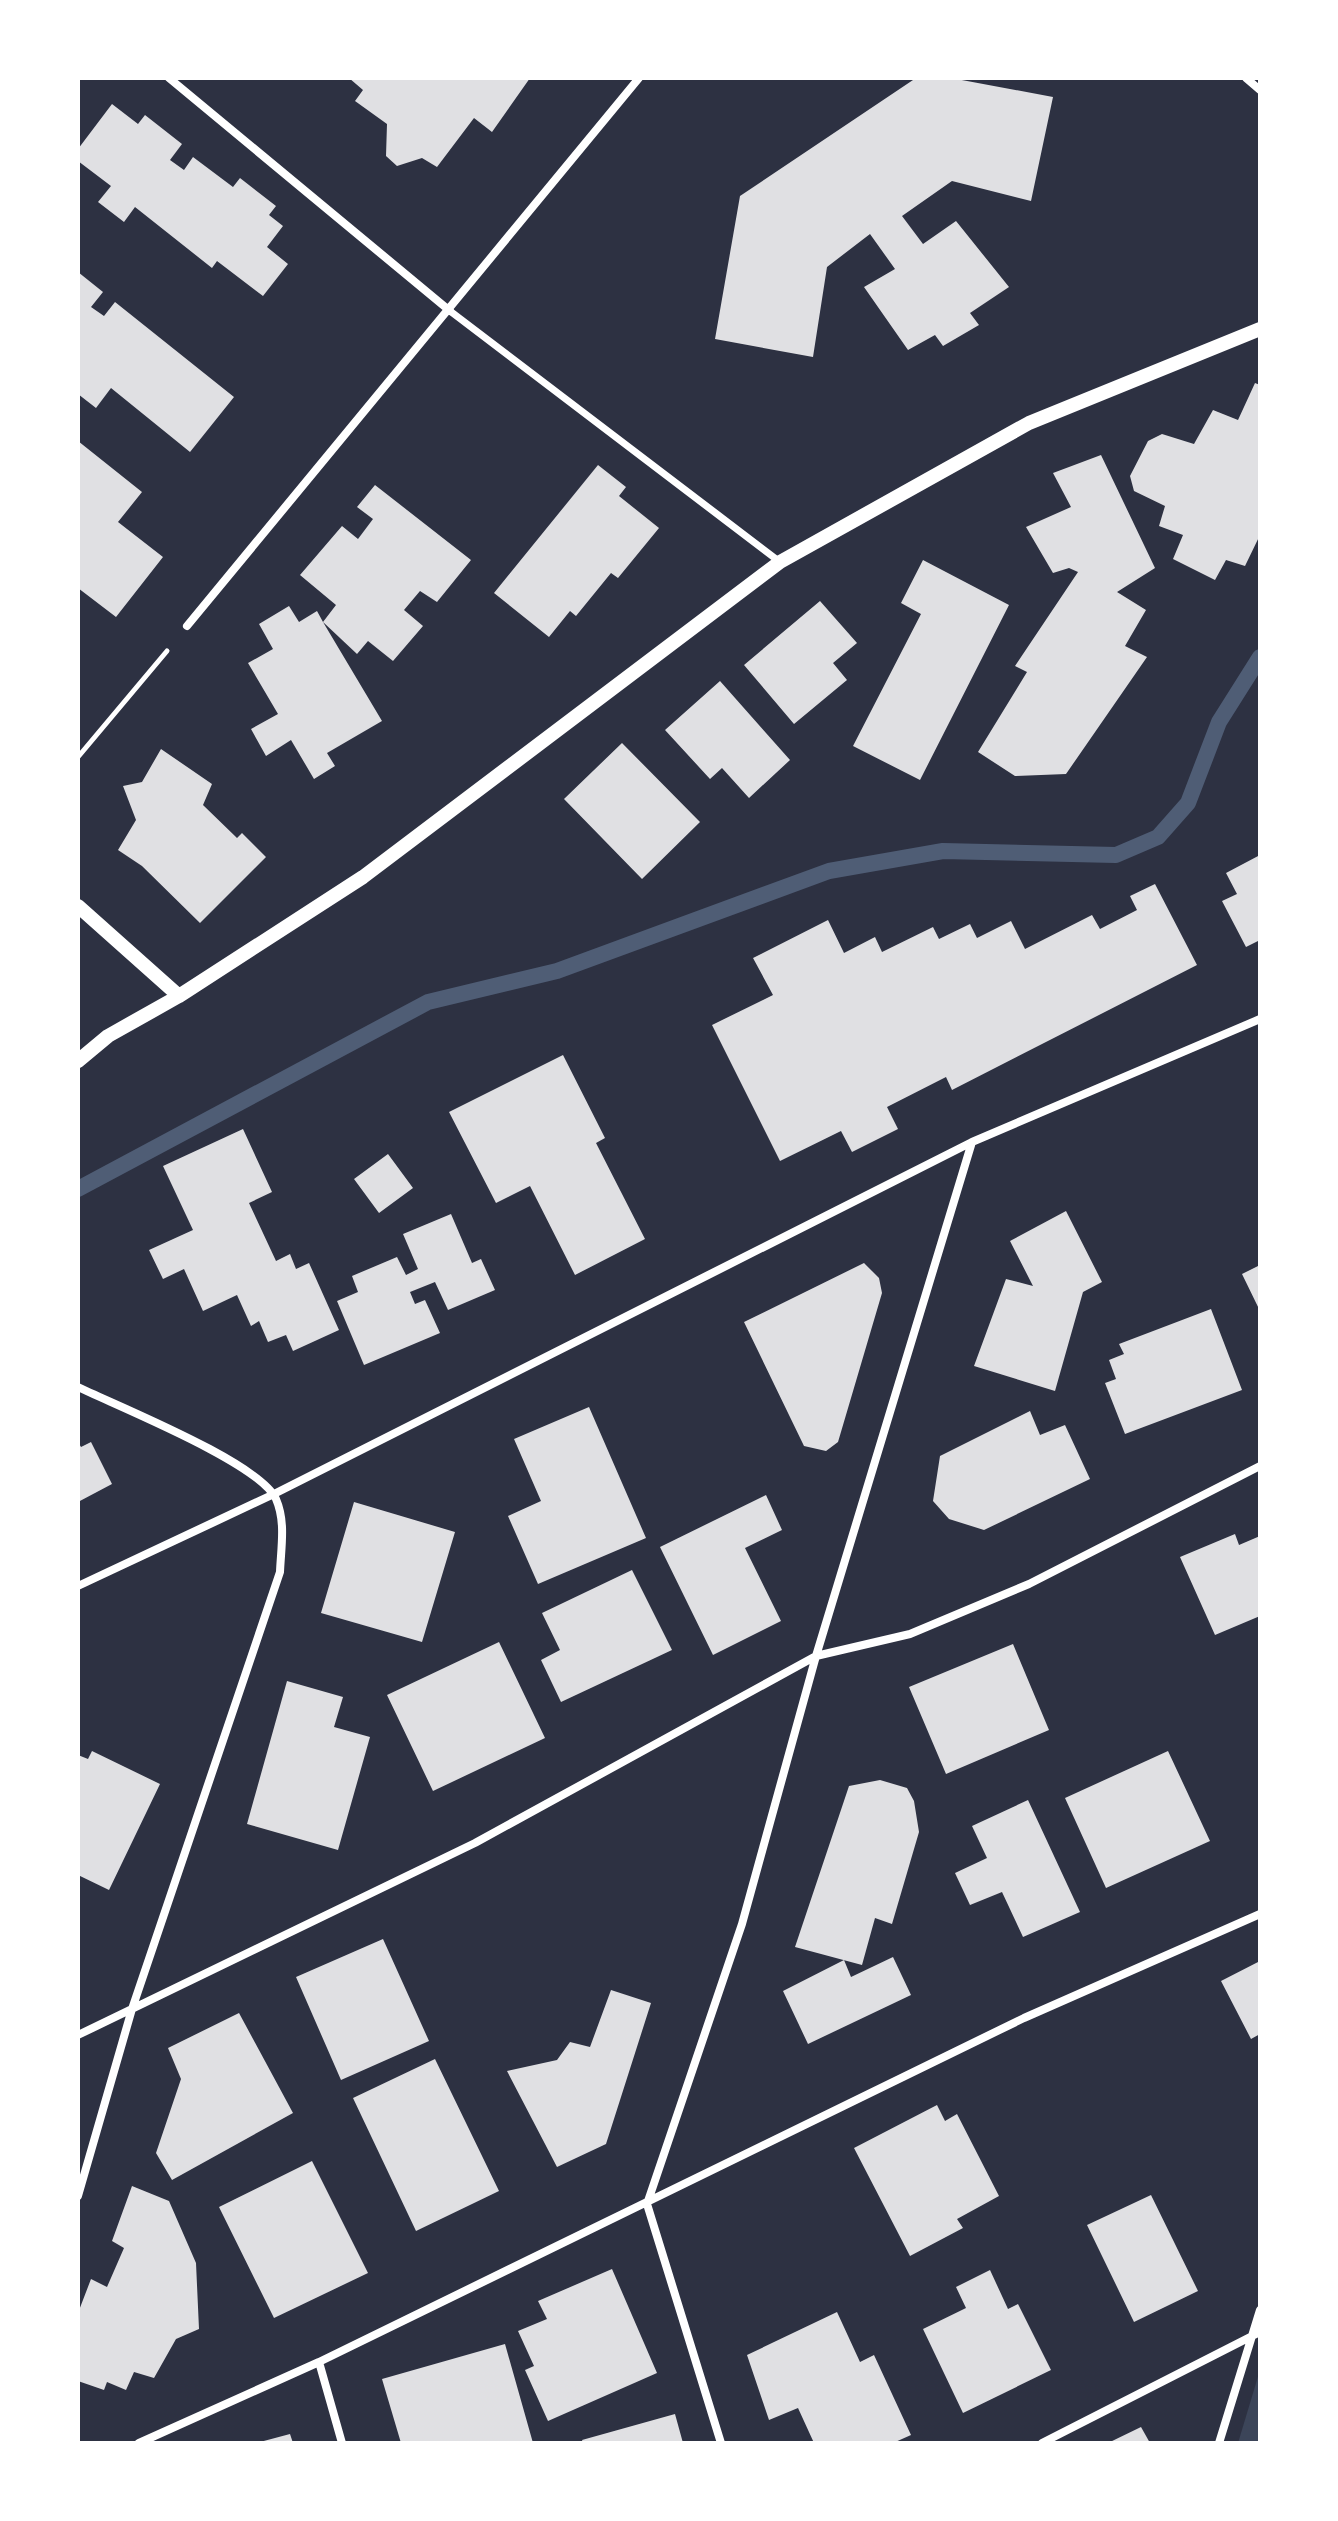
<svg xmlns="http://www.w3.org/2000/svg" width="1338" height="2521" font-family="'PT Sans',sans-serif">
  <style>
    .green { fill: #3c4559 }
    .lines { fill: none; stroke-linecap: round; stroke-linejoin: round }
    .stream { stroke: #4f5d75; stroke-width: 16 }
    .building { fill: #e0e0e3 }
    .path { stroke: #fff; stroke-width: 5 }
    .pedestrian { stroke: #fff; stroke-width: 7 }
    .minor { stroke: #fff; stroke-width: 8 }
    .tertiary { stroke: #fff; stroke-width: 14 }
  </style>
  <rect width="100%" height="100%" fill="#2d3142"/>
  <!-- green -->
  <path class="green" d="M 1260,2370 L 1260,2443 L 1238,2443 Z"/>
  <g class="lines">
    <!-- stream -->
    <path class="stream" d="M 78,1189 L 428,1002 L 557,971 L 829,871 L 943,851 L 1116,855 L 1158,837 L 1188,803 L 1219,722 L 1260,657"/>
  </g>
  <!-- building -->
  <path class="building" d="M 349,78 L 530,78 L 492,132 L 474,118 L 437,167 L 422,158 L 397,166 L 386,156 L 387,124 L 355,101 L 363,90 Z
    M 916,78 L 951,78 L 1053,97 L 1031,201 L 952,181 L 902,216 L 923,244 L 956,221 L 1009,287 L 970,313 L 979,325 L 943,346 L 935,335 L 908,350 L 864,287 L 895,269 L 870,234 L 827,267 L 813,357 L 715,339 L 740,196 Z
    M 112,104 L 138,124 L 145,115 L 182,144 L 170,160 L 184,170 L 193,157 L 233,187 L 240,178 L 276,206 L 269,215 L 283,226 L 267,247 L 288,264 L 263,296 L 217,261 L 212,268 L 135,207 L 124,222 L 98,202 L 111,186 L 78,161 L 78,149 Z
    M 78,272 L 103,292 L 91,307 L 104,316 L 115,302 L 234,397 L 190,452 L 111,388 L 96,408 L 78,394 Z
    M 1255,383 L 1260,385 L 1260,535 L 1245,566 L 1226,560 L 1215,580 L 1173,559 L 1183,535 L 1159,526 L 1165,506 L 1134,491 L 1130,476 L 1148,441 L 1162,434 L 1194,444 L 1213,410 L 1238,420 Z
    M 78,441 L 142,492 L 118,522 L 163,557 L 116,617 L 78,588 Z
    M 1101,455 L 1155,568 L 1117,592 L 1146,610 L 1125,646 L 1147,657 L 1066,774 L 1015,776 L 978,752 L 1027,672 L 1015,666 L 1078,572 L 1069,568 L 1053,573 L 1026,527 L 1071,507 L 1053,473 Z
    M 598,465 L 626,487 L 619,496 L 659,528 L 618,578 L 611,573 L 576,616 L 570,611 L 549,637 L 494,593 Z
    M 375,485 L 471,560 L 437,602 L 420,591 L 404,610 L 423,626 L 393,661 L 368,641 L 357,654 L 323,622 L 382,721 L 327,753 L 335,766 L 314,779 L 291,740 L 266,756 L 251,729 L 278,714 L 248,663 L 273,649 L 259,624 L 289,606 L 299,622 L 317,611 L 323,622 L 336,605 L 300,575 L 342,526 L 358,539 L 373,519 L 357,507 Z
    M 923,560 L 1009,605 L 920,780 L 853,746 L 921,614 L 901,603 Z
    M 820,601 L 857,643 L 833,663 L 847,680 L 794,724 L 744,665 Z
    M 720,681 L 790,760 L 749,798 L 722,768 L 710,779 L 665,730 Z
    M 622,743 L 700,822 L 642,879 L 564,799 Z
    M 161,749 L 212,784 L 203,805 L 237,838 L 242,833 L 266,857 L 200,923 L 142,866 L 118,850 L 136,820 L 123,786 L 142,782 Z
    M 1260,855 L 1260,940 L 1246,947 L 1222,901 L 1237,894 L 1226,873 Z
    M 1155,884 L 1197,965 L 952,1090 L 946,1077 L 887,1107 L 898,1129 L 852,1152 L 841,1131 L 780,1161 L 712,1025 L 773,995 L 753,958 L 828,920 L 844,953 L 875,937 L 882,952 L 933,927 L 939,939 L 970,924 L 977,938 L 1011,921 L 1025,949 L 1092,915 L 1100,929 L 1137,910 L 1130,896 Z
    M 563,1055 L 605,1138 L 596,1143 L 645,1239 L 575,1275 L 530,1186 L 496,1203 L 449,1112 Z
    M 243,1129 L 272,1192 L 249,1203 L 276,1261 L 290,1254 L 296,1269 L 309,1263 L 339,1330 L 293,1351 L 286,1335 L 268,1342 L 259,1321 L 251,1326 L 237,1295 L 203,1311 L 184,1269 L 163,1279 L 149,1250 L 193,1230 L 163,1166 Z
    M 388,1154 L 413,1188 L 379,1213 L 354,1179 Z
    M 1066,1211 L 1102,1282 L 1083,1292 L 1055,1391 L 974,1366 L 1006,1279 L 1033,1286 L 1010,1241 Z
    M 451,1214 L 472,1263 L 481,1259 L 495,1290 L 448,1310 L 435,1282 L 410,1292 L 415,1304 L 425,1300 L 440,1333 L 364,1365 L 337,1301 L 358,1292 L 352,1276 L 397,1257 L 406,1275 L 418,1269 L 403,1234 Z
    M 864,1263 L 879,1278 L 882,1293 L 838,1442 L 826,1451 L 804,1446 L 744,1322 Z
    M 1260,1265 L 1260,1311 L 1242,1274 Z
    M 1211,1309 L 1242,1390 L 1125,1434 L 1105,1383 L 1116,1379 L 1109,1360 L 1124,1354 L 1119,1344 Z
    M 589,1407 L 646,1538 L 538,1584 L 508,1516 L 541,1501 L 514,1439 Z
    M 1030,1411 L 1040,1435 L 1065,1425 L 1090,1479 L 984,1530 L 949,1519 L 933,1501 L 940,1456 Z
    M 78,1442 L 81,1447 L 91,1442 L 112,1484 L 78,1502 Z
    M 766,1495 L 782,1530 L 745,1548 L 781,1621 L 713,1655 L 660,1547 Z
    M 354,1502 L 455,1532 L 422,1642 L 321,1613 Z
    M 1235,1534 L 1239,1545 L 1260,1536 L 1260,1616 L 1215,1635 L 1180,1557 Z
    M 632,1570 L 672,1650 L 561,1702 L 541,1660 L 560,1650 L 542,1613 Z
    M 499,1642 L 545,1738 L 433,1791 L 387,1695 Z
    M 1013,1644 L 1049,1730 L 946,1774 L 909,1687 Z
    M 287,1681 L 343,1697 L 334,1727 L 370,1737 L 338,1850 L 247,1824 Z
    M 92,1751 L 160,1784 L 109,1890 L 78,1875 L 78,1755 L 88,1759 Z
    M 1168,1751 L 1210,1841 L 1106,1888 L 1065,1798 Z
    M 880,1780 L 907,1788 L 914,1801 L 919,1832 L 892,1924 L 875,1918 L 862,1965 L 795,1947 L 849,1786 Z
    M 1028,1800 L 1080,1912 L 1023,1937 L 1002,1892 L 970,1905 L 955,1873 L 987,1858 L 972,1826 Z
    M 383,1939 L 429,2041 L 341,2080 L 296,1977 Z
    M 893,1957 L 911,1995 L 808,2044 L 783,1991 L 844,1960 L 851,1977 Z
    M 1260,1961 L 1260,2034 L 1251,2039 L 1221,1981 Z
    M 611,1990 L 651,2003 L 606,2144 L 557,2167 L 507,2071 L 557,2060 L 570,2042 L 590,2047 Z
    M 239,2013 L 293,2113 L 172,2180 L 156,2153 L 181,2079 L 168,2048 Z
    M 435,2059 L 499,2191 L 416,2231 L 353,2098 Z
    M 937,2105 L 945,2121 L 957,2114 L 999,2196 L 957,2219 L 963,2228 L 910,2256 L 854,2148 Z
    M 312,2161 L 368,2273 L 274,2318 L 219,2207 Z
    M 132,2186 L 169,2201 L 196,2263 L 199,2329 L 176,2339 L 154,2378 L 134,2372 L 126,2390 L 107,2382 L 104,2390 L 78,2381 L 78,2313 L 91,2279 L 107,2287 L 124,2248 L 112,2241 Z
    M 1151,2195 L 1198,2291 L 1134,2322 L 1087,2225 Z
    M 612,2269 L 657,2373 L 548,2421 L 525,2370 L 534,2366 L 518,2331 L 547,2319 L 538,2301 Z
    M 990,2270 L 1008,2309 L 1018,2304 L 1051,2370 L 963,2413 L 923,2329 L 966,2308 L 956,2287 Z
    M 837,2312 L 860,2362 L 874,2355 L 911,2435 L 893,2443 L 814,2443 L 798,2408 L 769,2420 L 747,2355 Z
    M 505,2344 L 533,2443 L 401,2443 L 382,2379 Z
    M 675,2414 L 683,2443 L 583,2443 L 582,2440 Z
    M 1141,2427 L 1150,2443 L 1108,2443 Z
    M 290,2434 L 293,2443 L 260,2443 L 260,2442 Z"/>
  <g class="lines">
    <!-- path -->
    <path class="path" d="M 78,757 L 167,651"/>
    <!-- pedestrian -->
    <path class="pedestrian" d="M 450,311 L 780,562"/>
    <!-- minor -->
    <path class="minor" d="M 169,78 L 450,311
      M 1246,78 L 1260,90
      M 187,626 L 639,78
      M 78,1387 C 117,1406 260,1463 276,1499 C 286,1522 281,1547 280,1572 L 132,2009 L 78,2196
      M 78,1586 L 274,1494 L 972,1142 L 1260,1019
      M 78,2035 L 475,1843 L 816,1656 L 910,1634 L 1029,1584 L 1260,1466
      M 647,2204 L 742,1924 L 816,1656 L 972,1142
      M 647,2204 L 721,2443
      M 319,2362 L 342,2443
      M 139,2443 L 319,2362 L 1024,2018 L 1260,1914
      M 1042,2443 L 1260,2332
      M 1219,2443 L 1260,2310"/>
    <!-- tertiary -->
    <path class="tertiary" d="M 78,906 L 179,996
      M 78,1061 L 108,1036 L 179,996 L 363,877 L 780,562 L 1029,423 L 1260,329"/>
  </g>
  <!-- border -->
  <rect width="1338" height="2521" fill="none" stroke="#ffffff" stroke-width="160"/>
</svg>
